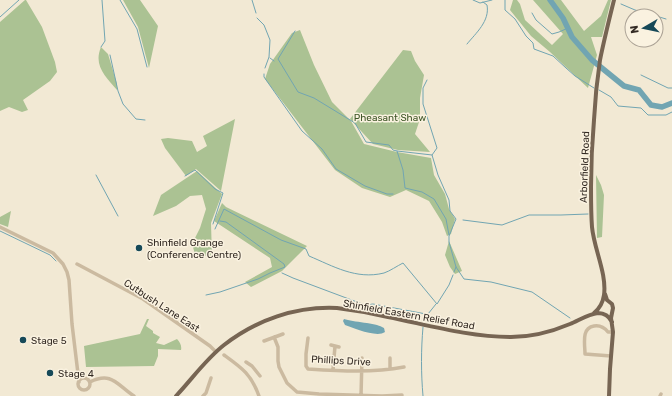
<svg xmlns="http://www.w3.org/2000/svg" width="672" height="396" font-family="Rubik,sans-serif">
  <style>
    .green { fill: #abc293 }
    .water { fill: #71a5b2 }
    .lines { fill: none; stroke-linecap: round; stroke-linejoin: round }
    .stream { stroke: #71a5b2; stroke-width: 1 }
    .river { stroke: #71a5b2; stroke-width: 5.5 }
    .minor { stroke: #cbbaa0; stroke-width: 3.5 }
    .major { stroke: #776553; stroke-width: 4 }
    .poi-dot { fill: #164958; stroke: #faf2e0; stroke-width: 1.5 }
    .labels { text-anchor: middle; stroke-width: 3; stroke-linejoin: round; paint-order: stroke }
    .park-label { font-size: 10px; fill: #3c5425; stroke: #faf2e0 }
    .street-label { font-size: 10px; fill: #342b24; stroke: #faf2e0 }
    .poi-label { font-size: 10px; fill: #342b24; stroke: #faf2e0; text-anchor: start }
  </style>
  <rect width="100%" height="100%" fill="#f2e9d4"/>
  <!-- green -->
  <path class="green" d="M 25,0 L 26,0 L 42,27 L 55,62 L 57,72 L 50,81 L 23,100 L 28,110 L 22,112 L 9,107 L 0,111 L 0,22 Z
    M 123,0 L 140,0 L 158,26 L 149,68 L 138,27 Z
    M 513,0 L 517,0 L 520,4 L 525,20 L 552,45 L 563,34 L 533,0 L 561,0 L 584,31 L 601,16 L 608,0 L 611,0 L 602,37 L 591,37 L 597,55 L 588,88 L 550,52 L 531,36 L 510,10 Z
    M 300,30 L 314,65 L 332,102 L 351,121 L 364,144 L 397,152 L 431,158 L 434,175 L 445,194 L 449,209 L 455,219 L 451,234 L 447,236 L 442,222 L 429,201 L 406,190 L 390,197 L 362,188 L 335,170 L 265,79 L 270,64 L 292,33 Z
    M 101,47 L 108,54 L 117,84 L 117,90 C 106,77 93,66 101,47 Z
    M 403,50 L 411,51 L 415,61 L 424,75 L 420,98 L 420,119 L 415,134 L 430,152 L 398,150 L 373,144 L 350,119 Z
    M 235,119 L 221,191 L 196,169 L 186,176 L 165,148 L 161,139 L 168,138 L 192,141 L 197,152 L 207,146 L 203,136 Z
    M 197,171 L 222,194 L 211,223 L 212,257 L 195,254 L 192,244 L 200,228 L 206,209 L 202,195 L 190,196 L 176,206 L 153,216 L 161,195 Z
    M 596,175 L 601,185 L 604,195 L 602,237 L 597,238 Z
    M 222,203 L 226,207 L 307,246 L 282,271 L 251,287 L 245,282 L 272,267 L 270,258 L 214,221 Z
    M 11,211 L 8,227 L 0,224 L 0,217 Z
    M 449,241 L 462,271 L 455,274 L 450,267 L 445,255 Z
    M 147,319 L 149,319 L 146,326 L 153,331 L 153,333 L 160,337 L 156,343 L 164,345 L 177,339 C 180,342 182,346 181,350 L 158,349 L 158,356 L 154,366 L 86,367 L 84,346 L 140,334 Z"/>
  <!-- water -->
  <path class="water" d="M 344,319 C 353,322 376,323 382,327 C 385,328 384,329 385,332 C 377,338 353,328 345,325 L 343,321 Z"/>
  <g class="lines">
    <!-- stream -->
    <path class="stream" d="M 120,0 L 137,29 L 147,67
      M 252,0 L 256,13
      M 473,0 L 480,3 L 492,0
      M 505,0 L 505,10 L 515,19 L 526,36 L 533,43 L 534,49 L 553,56 L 566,68 L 575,76 L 594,88
      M 621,4 L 635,10 L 656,16
      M 532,13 L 536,20 L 552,34 L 559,32 L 568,28
      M 656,16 L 666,19
      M 0,17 L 19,0
      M 257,18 L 264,25 L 270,40 L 269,57 L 265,68
      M 295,31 L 278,59 L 298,92 L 314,98 L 355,123 L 366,142 L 389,145 L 393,150 L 397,151 L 432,155
      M 467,44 C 476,33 490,21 487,5 L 483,2
      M 101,47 L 105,41 L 102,0
      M 110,55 L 118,91 L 123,104 L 136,119 L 145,120
      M 270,58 L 274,61
      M 264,74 L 264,77 L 302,131 L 322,149 L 336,169 L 365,186 L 387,194 L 393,194
      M 641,75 L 668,88 L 672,88
      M 427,80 L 423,88 L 423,104 L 437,148 L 432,155 L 438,175 L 449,200 L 450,211 L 456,219 L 449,236 L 449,242 L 456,267 L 464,279 L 491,282 L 532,292 L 570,318
      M 599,90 L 611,97 L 618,106 L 641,108 L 648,115 L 666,115 L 672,112
      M 397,151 L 403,170 L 405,188 L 422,192 L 434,199 L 446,219 L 449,235
      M 96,175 L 118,216
      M 185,176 L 195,170 L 215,189 L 223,193 L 213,224
      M 463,220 L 502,225 L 529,215 L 561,215 L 588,214
      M 215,229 L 224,209 L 281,240 L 306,249 L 309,256 C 333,266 356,280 384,273 C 390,271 397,266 403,263 L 437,304 L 449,285 L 453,275
      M 0,231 L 50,255 L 56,261
      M 454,272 L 456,267
      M 282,273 L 293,278 L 365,305 L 373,304 L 426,314
      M 206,295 L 220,292 L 258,279 L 270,273 L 285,267 L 284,264 L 226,222 L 220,221
      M 424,321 L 426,314 L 428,314 L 436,304
      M 423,396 C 421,373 421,350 423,327"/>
    <!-- river -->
    <path class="river" d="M 550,0 L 563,18 L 572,37 L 592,60 L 624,86 L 639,90 L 651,105 L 662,107 L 672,103"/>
    <!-- minor -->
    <path class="minor" d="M 0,227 L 53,253 L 63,264 L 67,272 L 69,280 L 72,324 L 79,382
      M 77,264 L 143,299 L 210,346 L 216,352
      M 274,337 L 278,347 L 278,361 L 279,367 L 287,383 L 297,392
      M 308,338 L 306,354 L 306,366 L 308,369 C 340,371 373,373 404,367
      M 264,341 L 283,334
      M 331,345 L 339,347
      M 224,355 C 242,368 251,374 259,396
      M 611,356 L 585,354 C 585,344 581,328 594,326 C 600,325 604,327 608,332 L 613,332
      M 390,358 L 390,369
      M 246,362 L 252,366 L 260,376
      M 333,370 L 335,346
      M78 384a6 6 0 1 1 12 0a6 6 0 1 1-12 0Z
      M 90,382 C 112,371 117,385 134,396
      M 297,392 L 319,394 L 382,396 L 402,395
      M 203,396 L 206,393 L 211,378
      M 361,396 L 362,358
      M 660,396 L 661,394"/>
    <!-- major -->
    <path class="major" d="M 605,294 L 607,300 L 612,304 L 613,308 L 611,318 L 613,332 L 610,369 L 609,396
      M 594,313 C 599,309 603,302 604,295 C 607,274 594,249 592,227 C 591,214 591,200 591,187 C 591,165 592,142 594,120 C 595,100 597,80 600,60 C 604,40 609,20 614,0
      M 176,396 C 192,379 206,359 224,345 C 256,320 296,306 337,308 C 354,310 371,313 388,317 C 428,325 469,337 511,337 C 531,337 551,332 570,324 C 578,321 588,314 598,313 C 604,313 609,316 612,322"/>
  </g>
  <!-- markers -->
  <g class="poi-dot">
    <circle cx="139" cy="248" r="4"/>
    <circle cx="23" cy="340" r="4"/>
    <circle cx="50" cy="373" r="4"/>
  </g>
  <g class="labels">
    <!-- park labels -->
    <g class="park-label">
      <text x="390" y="121">Pheasant Shaw</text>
    </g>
    <!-- street labels -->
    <g class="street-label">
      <text transform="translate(584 167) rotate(-88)" y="4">Arborfield Road</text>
      <text transform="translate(162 305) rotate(33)" y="4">Cutbush Lane East</text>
      <text transform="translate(409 314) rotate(10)" y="4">Shinfield Eastern Relief Road</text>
      <text transform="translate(341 360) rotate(3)" y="4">Phillips Drive</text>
    </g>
    <!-- poi labels -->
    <g class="poi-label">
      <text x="147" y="246">Shinfield Grange<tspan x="147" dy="12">(Conference Centre)</tspan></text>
      <text x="31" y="344">Stage 5</text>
      <text x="58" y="377">Stage 4</text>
    </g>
  </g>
  <!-- north arrow -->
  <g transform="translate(644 28) rotate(261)"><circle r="19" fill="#faf2e0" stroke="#aba295"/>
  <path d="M0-3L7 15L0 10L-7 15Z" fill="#164958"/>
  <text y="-6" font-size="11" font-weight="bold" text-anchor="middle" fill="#342b24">N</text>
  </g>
</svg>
